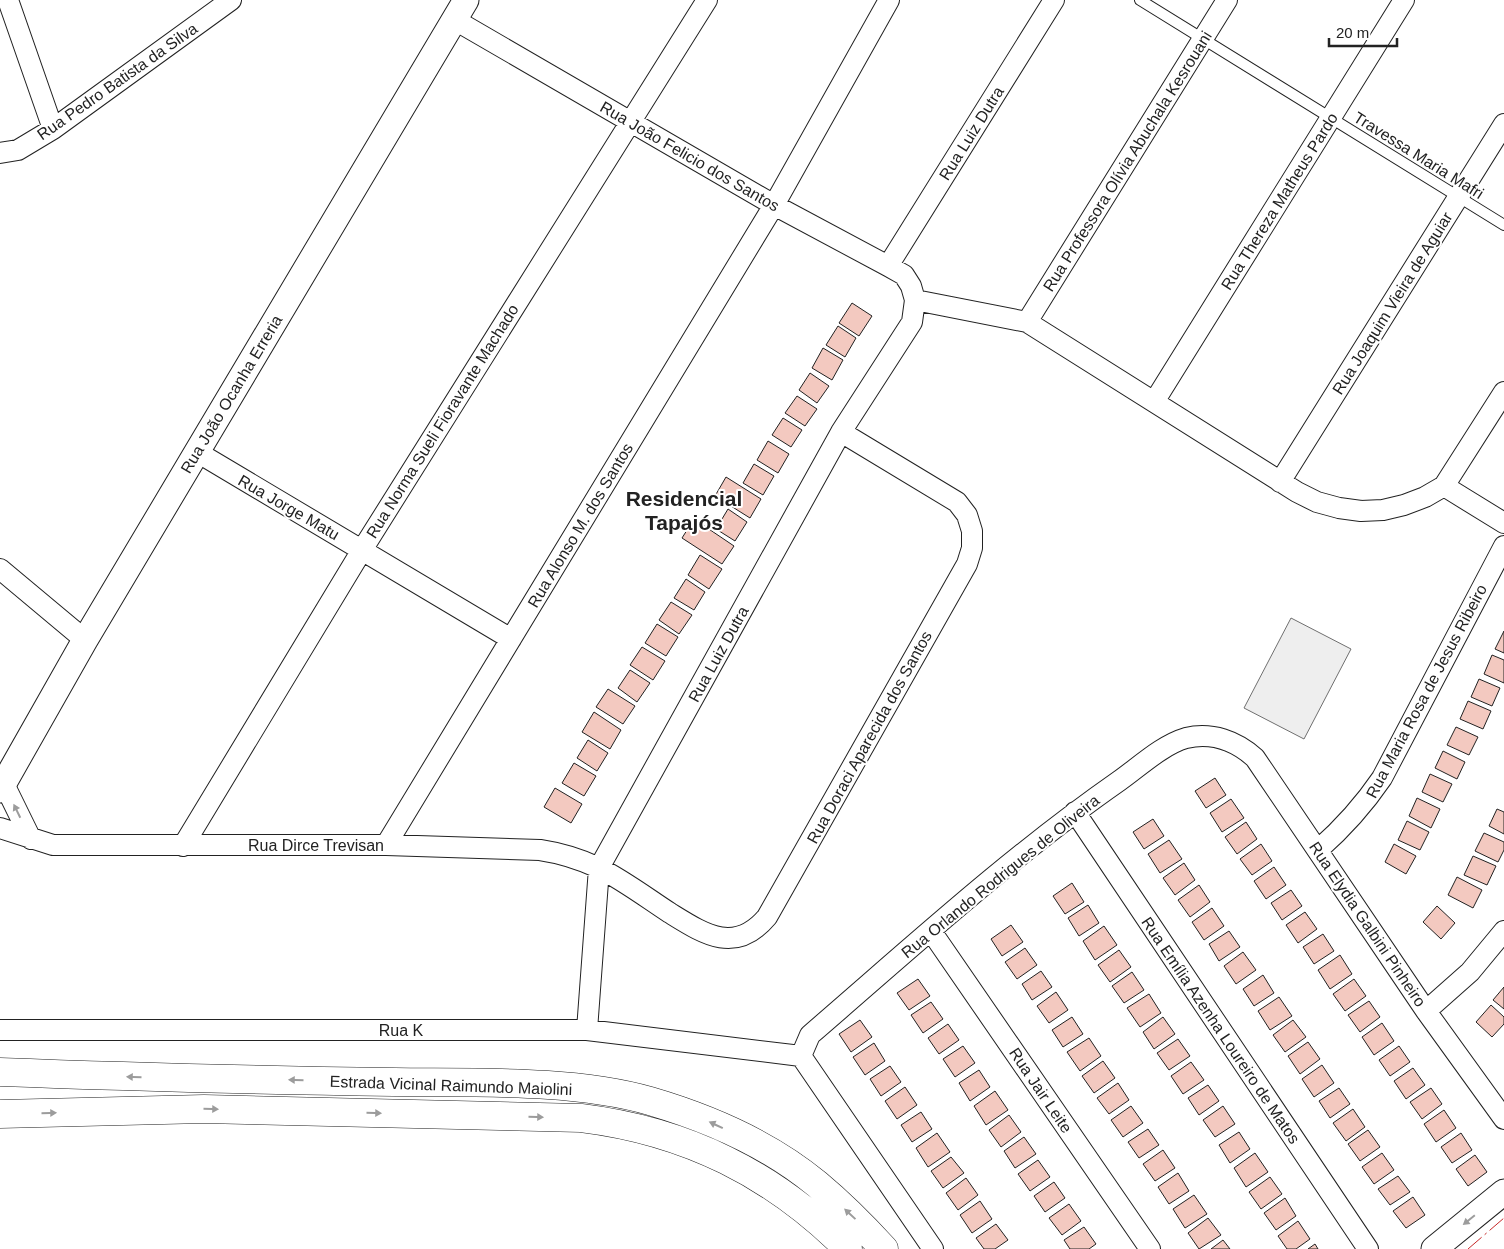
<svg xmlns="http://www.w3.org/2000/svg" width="1504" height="1249" font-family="Arial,sans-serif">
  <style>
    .green { fill: #eee; stroke: #6f6f6f }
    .building { fill: #f3c9c0; stroke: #222 }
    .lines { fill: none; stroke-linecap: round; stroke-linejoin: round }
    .service-casing { stroke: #222; stroke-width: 12 }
    .minor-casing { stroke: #222; stroke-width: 22 }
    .tertiary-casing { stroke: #222; stroke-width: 27 }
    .secondary-casing { stroke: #222; stroke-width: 29 }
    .service { stroke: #fff; stroke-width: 10 }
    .minor { stroke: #fff; stroke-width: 20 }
    .tertiary { stroke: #fff; stroke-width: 25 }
    .secondary { stroke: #fff; stroke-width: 28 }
    .power { stroke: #c62828; stroke-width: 1; stroke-dasharray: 18 4 2.5 4; stroke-linecap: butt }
    .oneway { fill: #9c9c9c }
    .labels { text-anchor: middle; stroke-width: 4; stroke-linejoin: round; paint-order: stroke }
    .street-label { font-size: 16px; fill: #222; stroke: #fff }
    .district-label { font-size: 21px; font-weight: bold; fill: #222; stroke: #fff }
  </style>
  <rect width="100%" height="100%" fill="#fff"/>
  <!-- green -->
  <path class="green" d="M 1291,618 L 1351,649 L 1304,739 L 1244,708 Z"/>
  <!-- building -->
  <path class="building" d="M 852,303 L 872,316 L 859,336 L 839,323 Z
    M 838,326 L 856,338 L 845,357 L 826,345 Z
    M 823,348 L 843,360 L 832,380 L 812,368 Z
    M 810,373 L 829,386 L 817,403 L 799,390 Z
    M 797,396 L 817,409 L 805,426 L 785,413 Z
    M 783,418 L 802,430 L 791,447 L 772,435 Z
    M 768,441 L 789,454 L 778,473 L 757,460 Z
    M 754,464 L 774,476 L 763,495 L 743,483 Z
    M 726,477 L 761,499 L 750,518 L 715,496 Z
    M 728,509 L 747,522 L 735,541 L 716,529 Z
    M 694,519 L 734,546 L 722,564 L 682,538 Z
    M 700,555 L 722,569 L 709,589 L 688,575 Z
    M 686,579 L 705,592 L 694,610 L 674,598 Z
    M 671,602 L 692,615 L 679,634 L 659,620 Z
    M 657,624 L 678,637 L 666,656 L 645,643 Z
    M 1504,631 L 1504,653 L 1495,649 Z
    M 642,647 L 665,661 L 653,680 L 630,665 Z
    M 1492,655 L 1504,660 L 1504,683 L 1484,674 Z
    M 630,670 L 650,683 L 637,702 L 618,688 Z
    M 1479,679 L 1500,688 L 1492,706 L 1471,697 Z
    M 608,689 L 635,706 L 623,724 L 596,707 Z
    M 1468,701 L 1491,711 L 1483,729 L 1460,719 Z
    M 594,712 L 621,730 L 610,749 L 582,732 Z
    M 1456,727 L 1478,737 L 1469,755 L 1447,745 Z
    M 588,740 L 608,753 L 597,771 L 577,758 Z
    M 1443,751 L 1465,762 L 1457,779 L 1435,768 Z
    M 574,763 L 596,776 L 584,796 L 562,783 Z
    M 1430,774 L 1452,784 L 1443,802 L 1422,792 Z
    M 1215,778 L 1226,795 L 1206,808 L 1195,791 Z
    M 555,788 L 582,804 L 571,823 L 544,807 Z
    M 1417,798 L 1440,809 L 1431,828 L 1409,816 Z
    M 1231,799 L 1244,818 L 1222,832 L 1210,813 Z
    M 1497,809 L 1504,812 L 1504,834 L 1489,826 Z
    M 1153,819 L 1164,836 L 1144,849 L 1133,832 Z
    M 1407,821 L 1429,832 L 1420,850 L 1398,840 Z
    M 1246,822 L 1257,839 L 1237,854 L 1225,837 Z
    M 1484,833 L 1504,842 L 1504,850 L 1498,862 L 1475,851 Z
    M 1169,840 L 1182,859 L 1160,873 L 1148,854 Z
    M 1261,844 L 1272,861 L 1252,875 L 1240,859 Z
    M 1394,844 L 1416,856 L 1406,874 L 1385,862 Z
    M 1473,856 L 1496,866 L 1487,885 L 1464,875 Z
    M 1184,863 L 1195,880 L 1175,895 L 1163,878 Z
    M 1274,867 L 1286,885 L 1266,899 L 1254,881 Z
    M 1457,877 L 1482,890 L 1473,908 L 1448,895 Z
    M 1072,883 L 1084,902 L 1065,914 L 1053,896 Z
    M 1199,885 L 1210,902 L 1190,917 L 1178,900 Z
    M 1291,890 L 1302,906 L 1282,920 L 1271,903 Z
    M 1088,905 L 1099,923 L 1079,936 L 1068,918 Z
    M 1437,906 L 1455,923 L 1441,939 L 1423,922 Z
    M 1212,908 L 1224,926 L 1204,940 L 1192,922 Z
    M 1305,912 L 1317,929 L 1298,943 L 1286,925 Z
    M 1011,925 L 1023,942 L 1002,956 L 991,939 Z
    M 1104,926 L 1117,945 L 1095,960 L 1083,941 Z
    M 1229,931 L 1240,947 L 1219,961 L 1209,944 Z
    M 1323,934 L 1334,951 L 1314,964 L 1303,947 Z
    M 1025,948 L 1037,965 L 1017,979 L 1005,962 Z
    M 1119,950 L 1131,967 L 1110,982 L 1098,965 Z
    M 1243,952 L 1256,970 L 1236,984 L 1224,966 Z
    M 1340,955 L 1352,974 L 1330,989 L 1318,970 Z
    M 1041,971 L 1052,987 L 1032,1000 L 1022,984 Z
    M 1132,972 L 1144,990 L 1124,1003 L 1112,986 Z
    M 1263,975 L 1274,993 L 1254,1006 L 1243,989 Z
    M 918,979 L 930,996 L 909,1010 L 897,993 Z
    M 1354,979 L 1366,996 L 1345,1011 L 1333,994 Z
    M 1504,987 L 1504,1009 L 1493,1000 Z
    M 1056,992 L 1068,1010 L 1049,1023 L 1037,1006 Z
    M 1149,994 L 1161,1013 L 1140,1027 L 1127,1008 Z
    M 1279,997 L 1292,1016 L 1270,1030 L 1258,1011 Z
    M 1369,1001 L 1380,1017 L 1360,1032 L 1348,1015 Z
    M 931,1002 L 943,1019 L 923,1033 L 911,1015 Z
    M 1491,1005 L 1504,1017 L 1504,1024 L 1492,1037 L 1476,1022 Z
    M 1072,1017 L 1083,1034 L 1063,1047 L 1052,1030 Z
    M 1163,1017 L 1175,1034 L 1154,1049 L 1143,1032 Z
    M 860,1020 L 872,1037 L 851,1052 L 839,1034 Z
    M 1293,1020 L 1306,1037 L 1285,1052 L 1273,1035 Z
    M 1382,1023 L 1394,1041 L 1374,1055 L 1362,1037 Z
    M 948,1024 L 959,1040 L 939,1054 L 928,1038 Z
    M 1089,1038 L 1101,1056 L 1080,1071 L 1067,1052 Z
    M 1178,1039 L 1190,1056 L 1169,1070 L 1157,1053 Z
    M 1308,1042 L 1320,1059 L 1300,1074 L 1288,1056 Z
    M 874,1043 L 885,1061 L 865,1075 L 853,1057 Z
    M 963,1046 L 975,1063 L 955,1077 L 943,1059 Z
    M 1399,1046 L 1410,1062 L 1390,1076 L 1379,1060 Z
    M 1103,1061 L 1115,1078 L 1094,1093 L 1082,1076 Z
    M 1191,1062 L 1204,1080 L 1183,1094 L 1171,1076 Z
    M 1322,1065 L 1334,1083 L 1314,1097 L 1302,1079 Z
    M 890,1066 L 901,1082 L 881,1096 L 870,1079 Z
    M 1413,1068 L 1425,1085 L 1406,1099 L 1394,1081 Z
    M 979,1070 L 990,1087 L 970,1101 L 959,1083 Z
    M 1118,1083 L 1129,1100 L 1109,1114 L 1097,1098 Z
    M 1208,1085 L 1219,1101 L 1199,1115 L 1188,1098 Z
    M 905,1087 L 917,1105 L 897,1119 L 885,1101 Z
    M 1339,1088 L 1350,1104 L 1330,1118 L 1319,1101 Z
    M 1431,1088 L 1442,1104 L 1422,1119 L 1410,1102 Z
    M 995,1091 L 1008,1110 L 986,1125 L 974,1106 Z
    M 1131,1106 L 1143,1123 L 1123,1137 L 1111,1120 Z
    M 1223,1106 L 1235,1124 L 1215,1137 L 1203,1120 Z
    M 1353,1109 L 1365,1127 L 1346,1141 L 1333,1123 Z
    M 1444,1110 L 1456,1128 L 1436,1142 L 1424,1124 Z
    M 921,1112 L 932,1129 L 912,1142 L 901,1125 Z
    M 1009,1115 L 1021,1132 L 1001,1147 L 989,1130 Z
    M 1148,1129 L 1159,1145 L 1139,1158 L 1128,1142 Z
    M 1368,1130 L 1380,1147 L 1360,1161 L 1348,1144 Z
    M 1239,1132 L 1250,1149 L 1230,1163 L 1219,1145 Z
    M 937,1133 L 950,1152 L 928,1167 L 916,1148 Z
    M 1461,1133 L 1472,1150 L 1452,1163 L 1441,1147 Z
    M 1024,1137 L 1036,1154 L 1015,1168 L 1004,1151 Z
    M 1163,1150 L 1175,1168 L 1155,1181 L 1143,1164 Z
    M 1255,1153 L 1268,1172 L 1246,1187 L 1234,1168 Z
    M 1382,1153 L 1394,1170 L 1374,1184 L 1362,1167 Z
    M 1475,1155 L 1487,1172 L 1468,1186 L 1456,1169 Z
    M 951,1157 L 964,1173 L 943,1188 L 931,1171 Z
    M 1038,1160 L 1050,1177 L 1030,1191 L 1018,1174 Z
    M 1178,1173 L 1189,1191 L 1169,1204 L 1158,1187 Z
    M 1398,1176 L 1410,1192 L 1390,1205 L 1378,1189 Z
    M 1270,1177 L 1282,1194 L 1261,1209 L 1249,1192 Z
    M 966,1178 L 978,1195 L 958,1210 L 946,1193 Z
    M 1054,1182 L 1065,1198 L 1045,1212 L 1034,1196 Z
    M 1194,1195 L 1207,1214 L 1185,1228 L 1173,1209 Z
    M 1413,1197 L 1425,1215 L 1406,1228 L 1393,1211 Z
    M 1285,1198 L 1296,1216 L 1276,1230 L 1264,1213 Z
    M 980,1201 L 992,1219 L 972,1233 L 960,1215 Z
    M 1069,1204 L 1081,1221 L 1062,1235 L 1049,1218 Z
    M 1208,1218 L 1221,1235 L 1199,1249 L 1188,1233 Z
    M 1298,1221 L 1310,1239 L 1296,1249 L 1287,1249 L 1278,1236 Z
    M 996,1224 L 1008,1240 L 995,1249 L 984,1249 L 976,1238 Z
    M 1084,1227 L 1096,1244 L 1089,1249 L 1070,1249 L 1064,1240 Z
    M 1223,1240 L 1230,1249 L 1211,1249 Z
    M 1315,1244 L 1318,1249 L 1308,1249 Z"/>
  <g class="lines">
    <!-- service casing -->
    <g class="service-casing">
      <path id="service" d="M 1140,0 L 1504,225"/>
    </g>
    <!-- minor casing -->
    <g class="minor-casing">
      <path id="minor" d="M 8,0 L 53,129
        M 455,20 L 774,205 L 888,266 L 904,275 L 911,286 L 915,300 L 912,322 L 841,432 L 599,868 L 587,1030
        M 0,153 L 18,150 L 53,129 L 231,0
        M 888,266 L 1054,0
        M 915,300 L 1027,322 L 1297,492 L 1317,502 L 1339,508 L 1361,511 L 1383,510 L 1404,505 L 1425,497 L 1444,486 L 1504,392
        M 1027,322 L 1227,0
        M 1154,402 L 1404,0
        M 197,452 L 511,639
        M 1280,482 L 1504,124
        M 1444,486 L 1504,523
        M 0,569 L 85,640
        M 4,784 L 31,839
        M 1075,812 L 1368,1249
        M 0,828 L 53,845 L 386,845 L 540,850 C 560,853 580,859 599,868 C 623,880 647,898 670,913 C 704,934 735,955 767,917 L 967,564 L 972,548 L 972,531 L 967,515 L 957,502 L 841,432
        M 386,845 L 774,205 L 889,0
        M 183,846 L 362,550 L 707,0
        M 1318,850 C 1343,828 1363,806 1382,778 L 1504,546
        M 931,931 L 1150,1249
        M 1426,1011 L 1470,972 L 1504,931
        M 0,1030 L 587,1030 L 801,1056
        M 801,1056 L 810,1035 C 911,948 1010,857 1119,781 C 1139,767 1162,745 1186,738 C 1212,732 1236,741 1255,758 L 1426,1011 L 1504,1119
        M 801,1056 L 933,1249"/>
    </g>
    <!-- tertiary casing -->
    <g class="tertiary-casing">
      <path id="tertiary" d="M 0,790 L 85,640 L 466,0
        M 1434,1249 L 1504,1192"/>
    </g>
    <!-- secondary casing -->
    <g class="secondary-casing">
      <path id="secondary" d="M 0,1072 C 131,1077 262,1080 394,1082 C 473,1083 574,1079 650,1101 C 708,1118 770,1145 817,1184 C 841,1204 863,1226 884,1249
        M 0,1114 L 204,1109 L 581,1118 C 687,1131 773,1174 848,1249"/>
    </g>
    <!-- service -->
    <use href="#service" class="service"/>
    <!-- minor -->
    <use href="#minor" class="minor"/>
    <!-- tertiary -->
    <use href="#tertiary" class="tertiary"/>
    <!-- secondary -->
    <use href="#secondary" class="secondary"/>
    <!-- power -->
    <path class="power" d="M 1468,1249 L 1504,1218"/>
  </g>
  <!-- one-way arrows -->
  <defs><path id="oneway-solid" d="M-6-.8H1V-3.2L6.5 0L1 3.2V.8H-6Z" transform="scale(1.25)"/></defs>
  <g class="oneway">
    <use href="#oneway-solid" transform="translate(17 811) rotate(-116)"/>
    <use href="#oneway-solid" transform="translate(134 1077) rotate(-178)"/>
    <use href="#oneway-solid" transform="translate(296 1080) rotate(-179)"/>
    <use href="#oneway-solid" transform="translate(211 1109) rotate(1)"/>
    <use href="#oneway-solid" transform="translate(49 1113) rotate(-1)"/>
    <use href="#oneway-solid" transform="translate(374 1113) rotate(1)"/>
    <use href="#oneway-solid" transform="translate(536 1117) rotate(1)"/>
    <use href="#oneway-solid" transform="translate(716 1125) rotate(-155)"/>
    <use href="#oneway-solid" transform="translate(850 1214) rotate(-137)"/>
    <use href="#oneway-solid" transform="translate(1469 1220) rotate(141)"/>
  </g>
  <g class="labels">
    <!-- street labels -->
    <g class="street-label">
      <text transform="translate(117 81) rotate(-35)" y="6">Rua Pedro Batista da Silva</text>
      <text transform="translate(971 133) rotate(-58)" y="6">Rua Luiz Dutra</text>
      <text transform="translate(1419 155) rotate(32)" y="6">Travessa Maria Mafri</text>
      <text transform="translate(690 156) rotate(30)" y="6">Rua João Felicio dos Santos</text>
      <text transform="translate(1127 161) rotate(-58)" y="6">Rua Professora Olívia Abuchala Kesrouani</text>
      <text transform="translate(1279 201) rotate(-58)" y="6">Rua Thereza Matheus Pardo</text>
      <text transform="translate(1392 303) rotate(-58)" y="6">Rua Joaquim Vieira de Aguiar</text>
      <text transform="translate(231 394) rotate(-59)" y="6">Rua João Ocanha Erreria</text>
      <text transform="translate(442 421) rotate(-58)" y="6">Rua Norma Sueli Fioravante Machado</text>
      <text transform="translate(289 507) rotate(30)" y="6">Rua Jorge Matu</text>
      <text transform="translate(580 525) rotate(-59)" y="6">Rua Alonso M. dos Santos</text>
      <text transform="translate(718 654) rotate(-61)" y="6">Rua Luiz Dutra</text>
      <text transform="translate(1426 691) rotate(-62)" y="6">Rua Maria Rosa de Jesus Ribeiro</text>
      <text transform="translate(869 737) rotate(-61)" y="6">Rua Doraci Aparecida dos Santos</text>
      <text x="316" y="851">Rua Dirce Trevisan</text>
      <text transform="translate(1000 876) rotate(-39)" y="6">Rua Orlando Rodrigues de Oliveira</text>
      <text transform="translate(1368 924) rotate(56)" y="6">Rua Elydia Galbini Pinheiro</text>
      <text x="401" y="1036">Rua K</text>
      <text transform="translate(1221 1030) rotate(56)" y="6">Rua Emília Azenha Loureiro de Matos</text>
      <text transform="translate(451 1085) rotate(2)" y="6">Estrada Vicinal Raimundo Maiolini</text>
      <text transform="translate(1041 1090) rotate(56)" y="6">Rua Jair Leite</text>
    </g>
    <!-- district labels -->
    <g class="district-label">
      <text x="684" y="506">Residencial<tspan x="684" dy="24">Tapajós</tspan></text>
    </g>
  </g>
  <!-- scale -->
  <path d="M1329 38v8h68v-8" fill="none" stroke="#222222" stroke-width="2.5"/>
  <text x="1336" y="38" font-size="15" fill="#222222" stroke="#ffffff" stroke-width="4" paint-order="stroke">20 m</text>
</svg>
